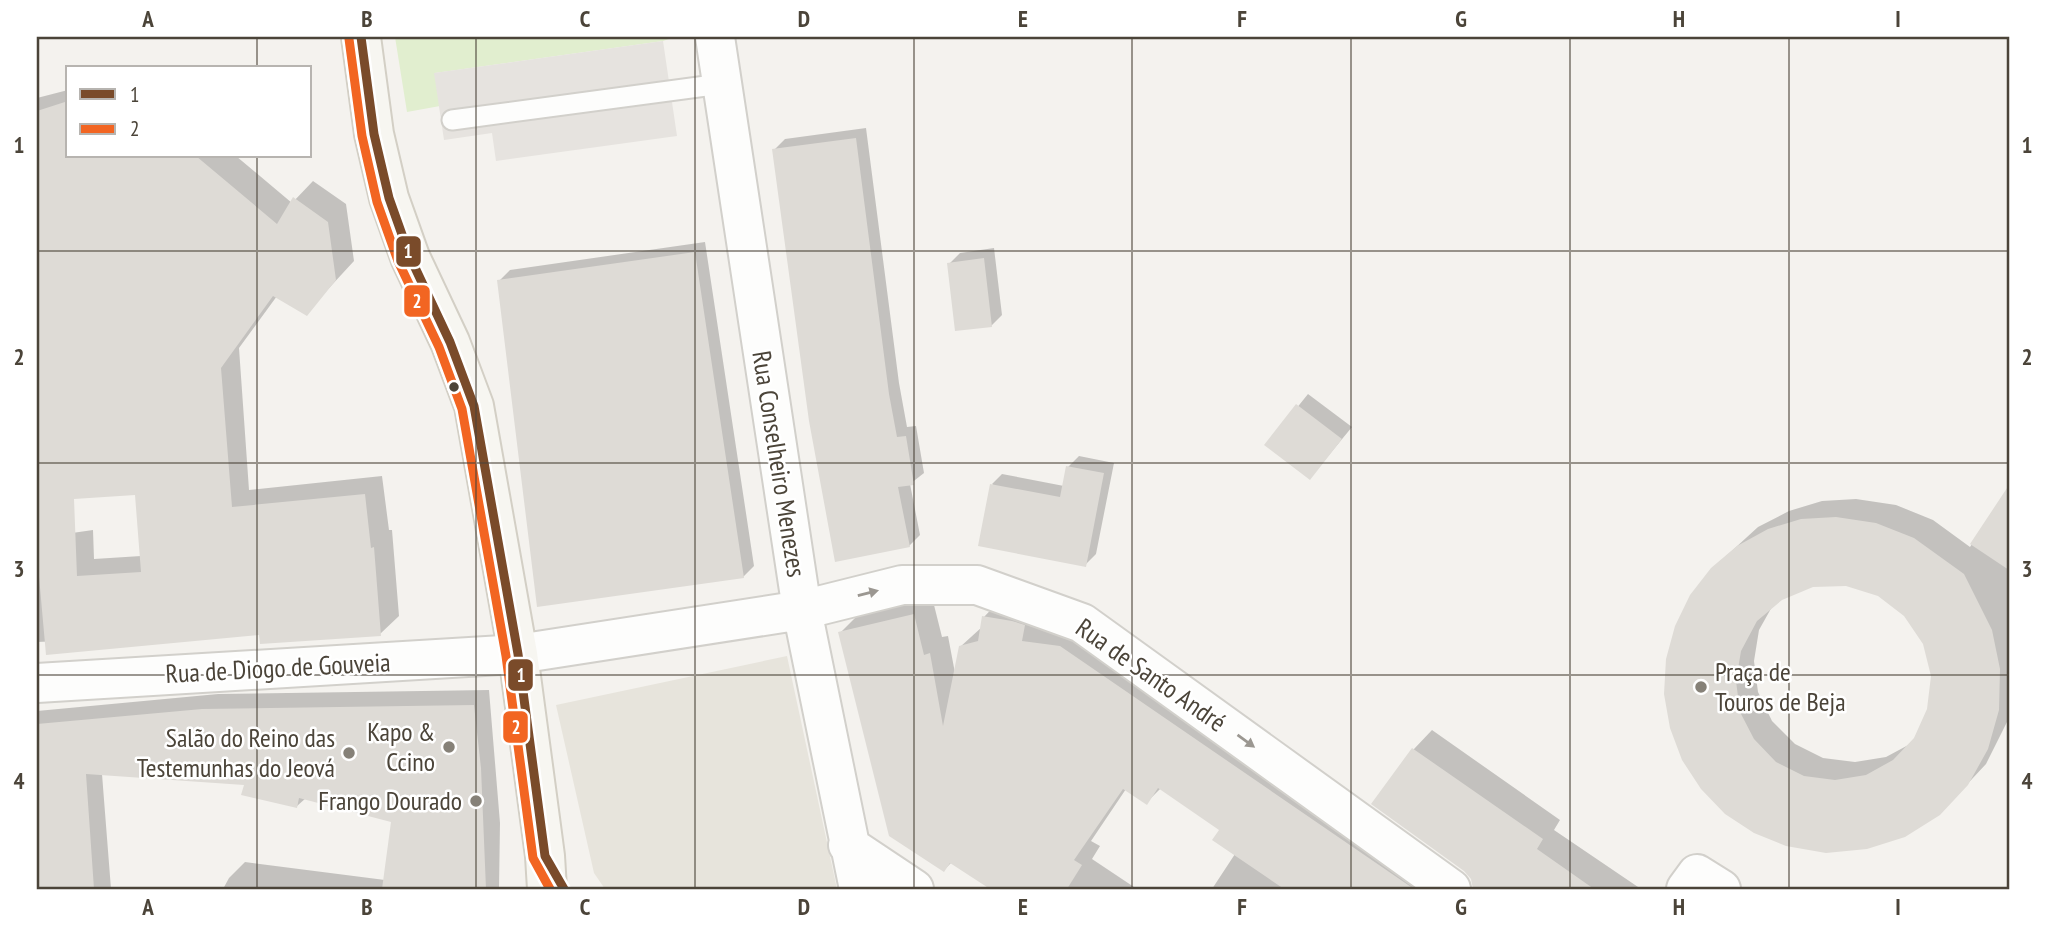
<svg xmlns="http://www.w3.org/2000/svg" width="2046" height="926" font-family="'PT Sans Narrow',sans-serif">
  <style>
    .residential { fill: #e7e4dc }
    .green { fill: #e1eecf }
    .parking { fill: #e6e3df }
    .shadow { fill: #0003; fill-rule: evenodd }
    .building { fill: #dedbd6; fill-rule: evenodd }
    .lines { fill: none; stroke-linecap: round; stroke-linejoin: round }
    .lane-casing { stroke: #d2d0cb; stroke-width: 23 }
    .street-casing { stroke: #d2d0cb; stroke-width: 42 }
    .secondary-casing { stroke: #d3cfc5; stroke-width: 42 }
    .lane { stroke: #fdfdfc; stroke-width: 19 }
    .street { stroke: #fdfdfc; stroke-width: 38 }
    .secondary { stroke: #f7f6f1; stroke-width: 38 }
    .bus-1-casing { stroke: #fff; stroke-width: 14 }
    .bus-2-casing { stroke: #fff; stroke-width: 14 }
    .bus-1 { stroke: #7a4b2a; stroke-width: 9 }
    .bus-2 { stroke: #f26522; stroke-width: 9 }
    .oneway { fill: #9b9791 }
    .grid { fill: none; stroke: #4b4439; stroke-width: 2; stroke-opacity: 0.55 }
    .bus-dot { fill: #4b4439; stroke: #fff; stroke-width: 2.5 }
    .poi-dot { fill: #868178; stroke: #fff; stroke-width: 2.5 }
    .labels { text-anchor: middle; stroke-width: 5; stroke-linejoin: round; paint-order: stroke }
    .street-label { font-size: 26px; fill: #4b4439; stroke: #fff }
    .poi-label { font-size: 26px; fill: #4b4439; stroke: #fff; text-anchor: end }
    .line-badge { stroke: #fff; stroke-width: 2.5 }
    .badge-label { font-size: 19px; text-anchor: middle; font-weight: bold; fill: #fff }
    .neatline { fill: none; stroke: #4b4439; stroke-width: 2.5 }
    .grid-label { font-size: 23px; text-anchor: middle; font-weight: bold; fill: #4b4439 }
  </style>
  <rect width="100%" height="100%" fill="#f4f2ee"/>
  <!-- residential -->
  <path class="residential" d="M 787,656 L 837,889 L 605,889 L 594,873 L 556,705 Z"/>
  <!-- green -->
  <path class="green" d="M 395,37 L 675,37 L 663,41 L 435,73 L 440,106 L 407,112 Z"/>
  <!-- parking -->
  <path class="parking" d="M 663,41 L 677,136 L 496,161 L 492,133 L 444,140 L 434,73 Z"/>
  <!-- shadow -->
  <path class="shadow" d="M 68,90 L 68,156 L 236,156 L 292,203 L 313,181 L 346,204 L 354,261 L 306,313 L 277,296 L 239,348 L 249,490 L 382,476 L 389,530 L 392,530 L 399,616 L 380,634 L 261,633 L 37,642 L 37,550 L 51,536 L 93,530 L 94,559 L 141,556 L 145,492 L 37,499 L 37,98 Z
    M 866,128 L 899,383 L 907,427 L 916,426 L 924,473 L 910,484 L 920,535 L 909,546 L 774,150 L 785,139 Z
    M 705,242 L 754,566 L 743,577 L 499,281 L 510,270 Z
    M 994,248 L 1002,315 L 991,326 L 949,264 L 960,253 Z
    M 1308,394 L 1352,427 L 1310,478 L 1267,445 Z
    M 1079,456 L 1114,463 L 1096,554 L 1085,565 L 992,484 L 1002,474 L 1064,486 L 1068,467 Z
    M 2009,496 L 2009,718 L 1986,764 L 1958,794 L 1755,832 L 1712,569 L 1758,527 L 1789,511 L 1822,501 L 1856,499 L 1896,505 L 1933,520 L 1970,547 L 1994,511 ZM 1846,585 L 1879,594 L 1906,615 L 1925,643 L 1933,676 L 1929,710 L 1912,743 L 1886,757 L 1855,762 L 1823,758 L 1795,744 L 1772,721 L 1758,692 L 1754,661 L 1759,630 L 1773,605 L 1781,598 L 1812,586 Z
    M 932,597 L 942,637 L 948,636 L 955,673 L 960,647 L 982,627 L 984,617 L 1002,598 L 1079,628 L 1458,889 L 1212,889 L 1235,854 L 1221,830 L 1161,788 L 1146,803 L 1126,789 L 1091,841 L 1100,846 L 1092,859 L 1137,889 L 993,889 L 952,862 L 944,870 L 840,633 L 859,614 Z
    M 489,690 L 500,823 L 499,889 L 223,889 L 229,878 L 245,862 L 385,880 L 393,821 L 306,798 L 297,806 L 246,784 L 102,774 L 111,889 L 37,889 L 37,711 L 218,694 Z
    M 1432,730 L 1560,820 L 1554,830 L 1641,889 L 1474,889 L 1473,880 L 1466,870 L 1373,804 L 1414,749 Z"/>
  <!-- building -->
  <path class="building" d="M 68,101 L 68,156 L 196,156 L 277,224 L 293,197 L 328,222 L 336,280 L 307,316 L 273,296 L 221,368 L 232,507 L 365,494 L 371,548 L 374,547 L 381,636 L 260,644 L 259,635 L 46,655 L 37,554 L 37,111 ZM 135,495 L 141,572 L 77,576 L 74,499 Z
    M 856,138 L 889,394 L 897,437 L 906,436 L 914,485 L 898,487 L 910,547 L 835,562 L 809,421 L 772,149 Z
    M 695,252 L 744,578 L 537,607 L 497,280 Z
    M 984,258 L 992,327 L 955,331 L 947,263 Z
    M 1296,404 L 1342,439 L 1310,480 L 1264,445 Z
    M 1066,466 L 1104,473 L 1086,567 L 978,546 L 990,484 L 1060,497 Z
    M 2009,485 L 2009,570 L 1970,544 Z
    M 1836,517 L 1876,523 L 1914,538 L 1964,574 L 1992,630 L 2000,669 L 1999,710 L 1988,749 L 1968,785 L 1940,815 L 1905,837 L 1867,849 L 1826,853 L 1786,846 L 1754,833 L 1725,814 L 1701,789 L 1682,760 L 1670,728 L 1664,694 L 1666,659 L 1675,626 L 1690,595 L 1711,568 L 1737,546 L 1768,529 L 1801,519 ZM 1846,586 L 1878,596 L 1904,616 L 1923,644 L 1931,676 L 1927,709 L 1914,738 L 1893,760 L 1866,775 L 1835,780 L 1804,776 L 1776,762 L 1754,739 L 1740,712 L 1736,681 L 1741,651 L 1757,621 L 1782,600 L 1813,587 Z
    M 914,614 L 924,655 L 930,653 L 943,726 L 959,646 L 978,641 L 982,616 L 1012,621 L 1025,625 L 1022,641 L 1060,646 L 1414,889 L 1284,889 L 1212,840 L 1219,830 L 1158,788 L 1147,805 L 1123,789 L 1074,860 L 1082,865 L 1067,889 L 990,889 L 950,863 L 944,872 L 889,836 L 838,632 Z
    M 474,705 L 481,768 L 486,889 L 382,889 L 391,822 L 299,798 L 297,808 L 241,795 L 244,785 L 86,774 L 94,889 L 37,889 L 37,724 L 202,709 Z
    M 1412,748 L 1543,839 L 1537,849 L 1594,889 L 1473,889 L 1471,879 L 1464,871 L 1371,804 Z"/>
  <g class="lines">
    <!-- lane casing -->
    <g class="lane-casing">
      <path id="lane" d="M 452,120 L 721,84"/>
    </g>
    <!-- street casing -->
    <g class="street-casing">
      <path id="street" d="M 715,37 L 802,610 L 859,889
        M 37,683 L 518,654 L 802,610 L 902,585 L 977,585 L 1082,623 L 1451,889
        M 848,845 L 914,889
        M 1686,889 L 1697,874 L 1721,889"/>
    </g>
    <!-- secondary casing -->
    <g class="secondary-casing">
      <path id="secondary" d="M 361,37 L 374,134 L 389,198 L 410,257 L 450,342 L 474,406 L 518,654 L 545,856 L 547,889"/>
    </g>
    <!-- lane -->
    <use href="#lane" class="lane"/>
    <!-- street -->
    <use href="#street" class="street"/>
    <!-- secondary -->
    <use href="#secondary" class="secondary"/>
    <!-- bus-1 casing -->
    <g class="bus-1-casing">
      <path id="bus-1" d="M 361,37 L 374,134 L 389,198 L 410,257 L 450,342 L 474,406 L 518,654 L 545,856 L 564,889"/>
    </g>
    <!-- bus-2 casing -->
    <g class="bus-2-casing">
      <path id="bus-2" d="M 349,39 L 362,136 L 377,202 L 398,261 L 439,347 L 462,409 L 506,656 L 533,858 L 550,889"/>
    </g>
    <!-- bus-1 -->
    <use href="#bus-1" class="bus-1"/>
    <!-- bus-2 -->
    <use href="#bus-2" class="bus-2"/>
  </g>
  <!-- one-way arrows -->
  <defs><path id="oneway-solid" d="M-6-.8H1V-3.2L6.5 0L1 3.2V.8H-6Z" transform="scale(1.75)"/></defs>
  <g class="oneway">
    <use href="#oneway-solid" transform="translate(868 593) rotate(-14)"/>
    <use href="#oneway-solid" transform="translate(1246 741) rotate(36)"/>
  </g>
  <!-- grid -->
  <path class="grid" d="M 257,37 L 257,68M 476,37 L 476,889M 695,37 L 695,889M 914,37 L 914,889M 1132,37 L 1132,889M 1351,37 L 1351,889M 1570,37 L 1570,889M 1789,37 L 1789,889M 257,156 L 257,889M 37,251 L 2009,251M 37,463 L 2009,463M 37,675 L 2009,675"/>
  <!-- markers -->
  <circle class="bus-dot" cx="454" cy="387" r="6"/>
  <g class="poi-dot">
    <circle cx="1701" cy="687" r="7"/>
    <circle cx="449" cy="747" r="7"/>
    <circle cx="349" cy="753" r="7"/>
    <circle cx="476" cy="801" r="7"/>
  </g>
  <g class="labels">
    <!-- street labels -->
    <g class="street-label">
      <text transform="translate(779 464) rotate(81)" y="9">Rua Conselheiro Menezes</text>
      <text transform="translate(278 668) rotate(-3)" y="9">Rua de Diogo de Gouveia</text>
      <text transform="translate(1151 675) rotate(35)" y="9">Rua de Santo André</text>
    </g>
    <!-- poi labels -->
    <g class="poi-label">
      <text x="1715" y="681" text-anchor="start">Praça de<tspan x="1715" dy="30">Touros de Beja</tspan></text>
      <text x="435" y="741">Kapo &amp;<tspan x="435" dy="30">Ccino</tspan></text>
      <text x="335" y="747">Salão do Reino das<tspan x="335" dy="30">Testemunhas do Jeová</tspan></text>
      <text x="462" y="810">Frango Dourado</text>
    </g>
  </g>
  <g class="line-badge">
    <rect x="395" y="235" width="27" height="33" rx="7" fill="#7a4b2a"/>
    <rect x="403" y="284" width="28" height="34" rx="7" fill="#f26522"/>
    <rect x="507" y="658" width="27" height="34" rx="7" fill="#7a4b2a"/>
    <rect x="502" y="710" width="27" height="34" rx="7" fill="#f26522"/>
  </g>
  <g class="badge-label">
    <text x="408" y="258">1</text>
    <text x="417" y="308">2</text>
    <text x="521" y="682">1</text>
    <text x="516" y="734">2</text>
  </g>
  <!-- border -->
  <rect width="2046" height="926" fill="none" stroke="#ffffff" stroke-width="77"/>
  <!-- legend -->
  <rect x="66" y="66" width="245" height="91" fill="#ffffff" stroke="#b7b4b0" stroke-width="2"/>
  <rect x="80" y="89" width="35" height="10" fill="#7a4b2a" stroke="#b7b4b0" stroke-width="2"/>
  <text x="130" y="102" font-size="21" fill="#4b4439">1</text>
  <rect x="80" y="124" width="35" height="10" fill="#f26522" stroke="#b7b4b0" stroke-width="2"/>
  <text x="130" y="136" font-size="21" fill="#4b4439">2</text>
  <rect x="38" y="38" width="1970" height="850" class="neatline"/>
  <g class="grid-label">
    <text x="148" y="27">A</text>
    <text x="367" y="27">B</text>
    <text x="585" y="27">C</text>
    <text x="804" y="27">D</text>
    <text x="1023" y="27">E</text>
    <text x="1242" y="27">F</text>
    <text x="1461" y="27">G</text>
    <text x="1679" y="27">H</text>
    <text x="1898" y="27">I</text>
    <text x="19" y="153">1</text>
    <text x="2027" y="153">1</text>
    <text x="19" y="365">2</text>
    <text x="2027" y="365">2</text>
    <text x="19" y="577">3</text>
    <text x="2027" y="577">3</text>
    <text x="19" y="789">4</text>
    <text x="2027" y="789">4</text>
    <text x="148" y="915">A</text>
    <text x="367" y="915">B</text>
    <text x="585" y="915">C</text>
    <text x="804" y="915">D</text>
    <text x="1023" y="915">E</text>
    <text x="1242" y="915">F</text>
    <text x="1461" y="915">G</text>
    <text x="1679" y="915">H</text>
    <text x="1898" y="915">I</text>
  </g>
</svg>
